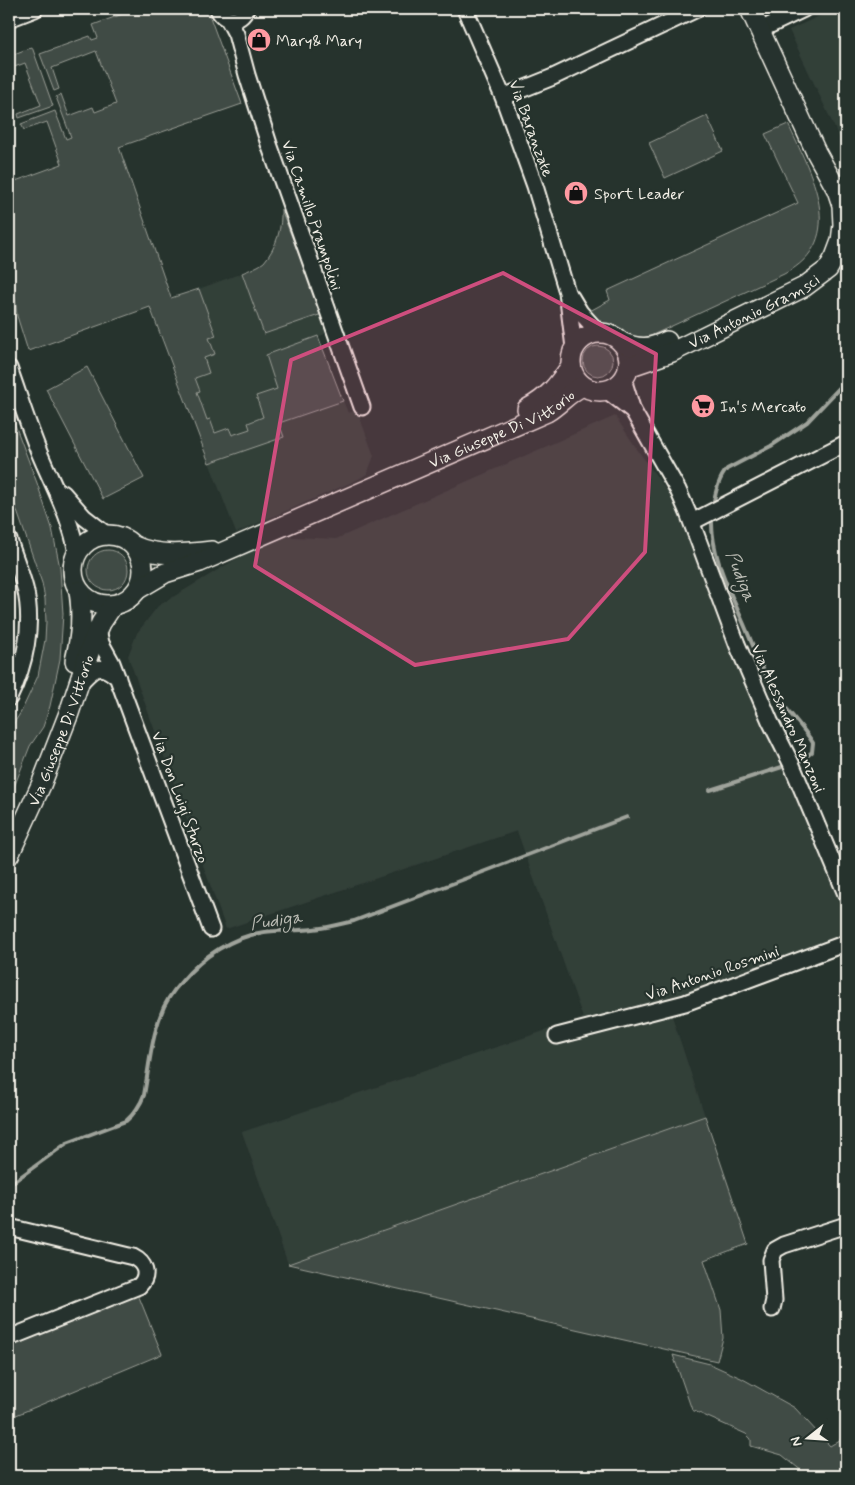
<svg xmlns="http://www.w3.org/2000/svg" width="855" height="1485" font-family="Mynerve,sans-serif">
  <style>
    .built { fill: #333f39 }
    .green { fill: #414b45; stroke: #9a9e96 }
    .lines { fill: none; stroke-linecap: round; stroke-linejoin: round }
    .stream { stroke: #9fa39b; stroke-width: 4 }
    .minor-casing { stroke: #f4f1e8; stroke-width: 19 }
    .tertiary-casing { stroke: #f4f1e8; stroke-width: 22 }
    .minor { stroke: #26332d; stroke-width: 15 }
    .tertiary { stroke: #26332d; stroke-width: 19 }
    .marked { fill: #ce4e7e; fill-opacity: 0.2; stroke: #ce4e7e; stroke-width: 4; stroke-linejoin: round }
    .labels { text-anchor: middle; stroke-width: 4.5; stroke-linejoin: round; paint-order: stroke }
    .poi-label { font-size: 16px; fill: #f4f1e8; stroke: #26332d; text-anchor: start }
    .street-label { font-size: 16px; fill: #f4f1e8; stroke: #26332d }
    .water-label { font-size: 18px; font-style: italic; fill: #bcbdb5; stroke: #26332d }
  </style>
  <rect width="100%" height="100%" fill="#26332d"/>
  <filter id="ink" filterUnits="userSpaceOnUse"><feTurbulence type="fractalNoise" baseFrequency=".02" numOctaves="2"/><feDisplacementMap in="SourceGraphic" scale="10" xChannelSelector="R" yChannelSelector="G"/><feConvolveMatrix kernelMatrix="1 2 1 2 8 2 1 2 1" color-interpolation-filters="sRGB"/></filter>
  <g filter="url(#ink)">
    <!-- built -->
    <path class="built" d="M 835,9 L 846,9 L 846,152 L 789,30 Z
      M 281,209 L 329,332 L 318,337 L 348,413 L 357,410 L 374,456 L 367,474 L 357,480 L 236,533 L 150,307 L 242,273 L 263,263 L 275,244 L 280,231 Z
      M 615,416 L 639,452 L 681,510 L 846,915 L 846,933 L 685,1003 L 669,1007 L 705,1116 L 288,1264 L 242,1132 L 583,1018 L 517,831 L 226,929 L 128,656 L 137,633 L 158,606 L 274,536 L 336,539 Z"/>
    <!-- green -->
    <path class="green" d="M 136,9 L 207,9 L 242,104 L 119,147 L 171,298 L 199,289 L 216,336 L 209,338 L 215,354 L 204,358 L 209,373 L 195,378 L 200,391 L 197,392 L 207,420 L 210,419 L 215,433 L 229,428 L 232,435 L 250,429 L 248,423 L 263,417 L 256,396 L 277,389 L 266,355 L 318,336 L 343,401 L 279,423 L 284,437 L 209,463 L 150,307 L 28,351 L 17,316 L 14,287 L 9,278 L 9,180 L 10,183 L 62,164 L 47,122 L 24,130 L 21,124 L 55,111 L 66,139 L 71,137 L 56,97 L 61,94 L 69,116 L 93,107 L 95,112 L 116,104 L 96,51 L 52,68 L 59,89 L 54,91 L 40,54 L 90,36 L 92,40 L 98,38 L 93,25 Z
      M 32,47 L 53,106 L 19,118 L 18,114 L 41,105 L 25,63 L 9,69 L 9,56 Z
      M 707,116 L 723,151 L 665,178 L 649,143 Z
      M 788,124 C 810,172 850,240 784,274 L 646,338 L 622,334 L 609,325 L 594,319 L 588,312 L 610,300 L 607,291 L 798,203 L 765,134 Z
      M 281,209 L 322,314 L 264,334 L 242,273 C 249,270 258,267 264,262 C 277,247 282,227 281,209 Z
      M583 361a15 15 0 1 1 30 0a15 15 0 1 1-30 0Z
      M 87,367 L 144,478 L 103,499 L 46,389 Z
      M 9,409 L 37,483 L 52,528 L 60,568 L 63,614 L 60,659 L 50,706 L 43,727 L 30,746 L 9,800 L 9,731 L 21,712 L 38,676 L 45,640 L 46,622 L 45,599 L 42,583 L 9,488 Z
      M88 570a20 20 0 1 1 40 0a20 20 0 1 1-40 0Z
      M 705,1116 L 748,1244 L 704,1260 L 721,1310 L 723,1338 L 717,1361 L 288,1264 Z
      M 137,1292 L 162,1354 L 9,1418 L 9,1343 Z
      M 673,1355 L 710,1364 L 741,1378 L 795,1408 L 830,1446 L 843,1438 L 846,1443 L 846,1476 L 808,1476 L 782,1455 L 751,1446 L 751,1439 L 746,1434 L 692,1410 Z"/>
    <g class="lines">
      <!-- stream -->
      <path class="stream" d="M 713,507 C 715,493 718,479 727,469 L 771,446 L 807,422 L 846,381
        M 712,516 C 710,556 731,593 746,629 C 755,650 763,672 774,691 C 785,710 802,725 813,743 L 812,752 L 802,760
        M 710,790 L 782,767
        M 9,1185 L 67,1143 L 126,1121 C 135,1113 140,1106 144,1095 C 149,1068 151,1040 161,1014 C 165,1002 173,991 181,982 C 203,956 229,938 264,932 C 280,930 297,931 313,929 C 327,928 341,924 354,921 L 627,817"/>
      <!-- minor casing -->
      <g class="minor-casing">
        <path id="minor" d="M 218,9 C 224,23 241,23 246,9
          M 465,9 L 503,97 L 535,186 L 567,292 L 574,348
          M 9,19 L 35,9
          M 228,19 L 236,34 L 247,75 L 269,144 L 362,407
          M 760,30 L 804,9
          M 503,97 L 553,77 L 697,9
          M 571,297 L 580,312 L 599,333
          M 9,368 C 19,396 28,425 39,452 C 53,486 71,517 77,554
          M 623,379 L 633,411 L 678,490 L 688,513 L 737,644 L 770,721 L 791,763 L 846,894
          M 606,390 L 632,410
          M 63,493 L 84,517 L 107,535
          M 692,522 L 846,443
          M 9,540 C 14,556 21,572 25,588 C 34,624 25,666 9,698
          M 98,629 L 101,643 L 112,663 L 211,929
          M 79,684 C 94,667 100,662 118,678
          M 557,1036 L 685,1003 L 846,943
          M 9,1227 L 133,1257 C 145,1263 150,1275 139,1286 L 9,1338
          M 772,1309 L 774,1300 L 771,1260 L 775,1250 L 784,1245 L 846,1225"/>
      </g>
      <!-- tertiary casing -->
      <g class="tertiary-casing">
        <g id="tertiary">
          <circle cx="600" cy="362" r="29"/>
          <path d="M 621,342 C 639,350 650,349 667,341"/>
          <path id="s1" d="M 628,367 L 672,352 L 804,287 L 828,269 L 835,257 L 841,241 L 843,225 L 842,205 L 837,190 L 816,152 L 750,9"/>
          <path d="M 527,409 C 549,397 557,386 571,366"/>
          <circle cx="108" cy="570" r="35"/>
          <path d="M 134,546 C 158,557 186,554 212,551"/>
          <path id="s2" d="M 138,589 L 165,573 L 200,562 L 547,412 C 560,404 569,392 583,386"/>
          <path d="M 75,661 C 81,637 83,616 79,591"/>
          <path id="s3" d="M 9,855 L 41,785 L 69,713 L 93,641 L 101,623 L 113,605"/>
        </g>
      </g>
      <!-- minor -->
      <use href="#minor" class="minor"/>
      <!-- tertiary -->
      <use href="#tertiary" class="tertiary"/>
    </g>
  </g>
  <!-- marked area -->
  <path class="marked" d="M 503,273 L 656,354 L 645,552 L 568,639 L 415,665 L 255,566 L 291,360 Z"/>
  <!-- icons -->
  <defs>
    <g id="shop-disc" transform="scale(1.25)"><circle r="9.5" fill="#ff9aa2" stroke="#26332d"/><path d="M-5-2.5h2.3a2.7 3.5 0 0 1 5.4 0H5L5.5 6h-11ZM-1.5-2.5h3a1.5 2.3 0 0 0-3 0Z" fill="#111"/></g>
    <g id="supermarket-disc" transform="scale(1.25)"><circle r="9.5" fill="#ff9aa2" stroke="#26332d"/><path d="M-6-5.5h2.5l.6 2H6L4.5 2H-2.5L-4.4-4H-6ZM-1.5 3.2a1.3 1.3 0 1 0 .1 0ZM3 3.2a1.3 1.3 0 1 0 .1 0Z" fill="#111"/></g>
  </defs>
  <g fill-rule="evenodd">
    <use href="#shop-disc" x="259" y="40"/>
    <use href="#shop-disc" x="576" y="193"/>
    <use href="#supermarket-disc" x="703" y="406"/>
  </g>
  <g class="labels">
    <!-- poi labels -->
    <g class="poi-label">
      <text x="276" y="46">Mary&amp; Mary</text>
      <text x="594" y="199">Sport Leader</text>
      <text x="720" y="412">In's Mercato</text>
    </g>
    <!-- street labels -->
    <g class="street-label">
      <text transform="translate(532 128) rotate(70)" y="6">Via Baranzate</text>
      <text transform="translate(313 215) rotate(71)" y="6">Via Camillo Prampolini</text>
      <text dy="6" stroke="none"><textPath href="#s1" startOffset="138">Via Antonio Gramsci</textPath></text>
      <text dy="6" stroke="none"><textPath href="#s2" startOffset="398">Via Giuseppe Di Vittorio</textPath></text>
      <text transform="translate(789 718) rotate(66)" y="6">Via Alessandro Manzoni</text>
      <text dy="6" stroke="none"><textPath href="#s3" startOffset="135">Via Giuseppe Di Vittorio</textPath></text>
      <text transform="translate(181 797) rotate(70)" y="6">Via Don Luigi Sturzo</text>
      <text transform="translate(712 972) rotate(-19)" y="6">Via Antonio Rosmini</text>
    </g>
    <!-- water labels -->
    <g class="water-label">
      <text transform="translate(741 576) rotate(69)" y="6">Pudiga</text>
      <text transform="translate(276 920) rotate(-8)" y="6">Pudiga</text>
    </g>
  </g>
  <!-- margin -->
  <rect width="855" height="1485" fill="none" stroke="#26332d" stroke-width="30"/>
  <rect x="15" y="15" width="825" height="1455" fill="none" stroke="#f4f1e8" stroke-width="2" filter="url(#ink)"/>
  <!-- north arrow -->
  <g transform="translate(808 1438) rotate(253)" stroke="#26332d" stroke-width="4" paint-order="stroke">
  <path d="M0-4L9 19L0 12L-9 19Z" fill="#f4f1e8"/>
  <text y="-8" font-size="14" font-weight="bold" text-anchor="middle" fill="#f4f1e8">N</text>
  </g>
</svg>
